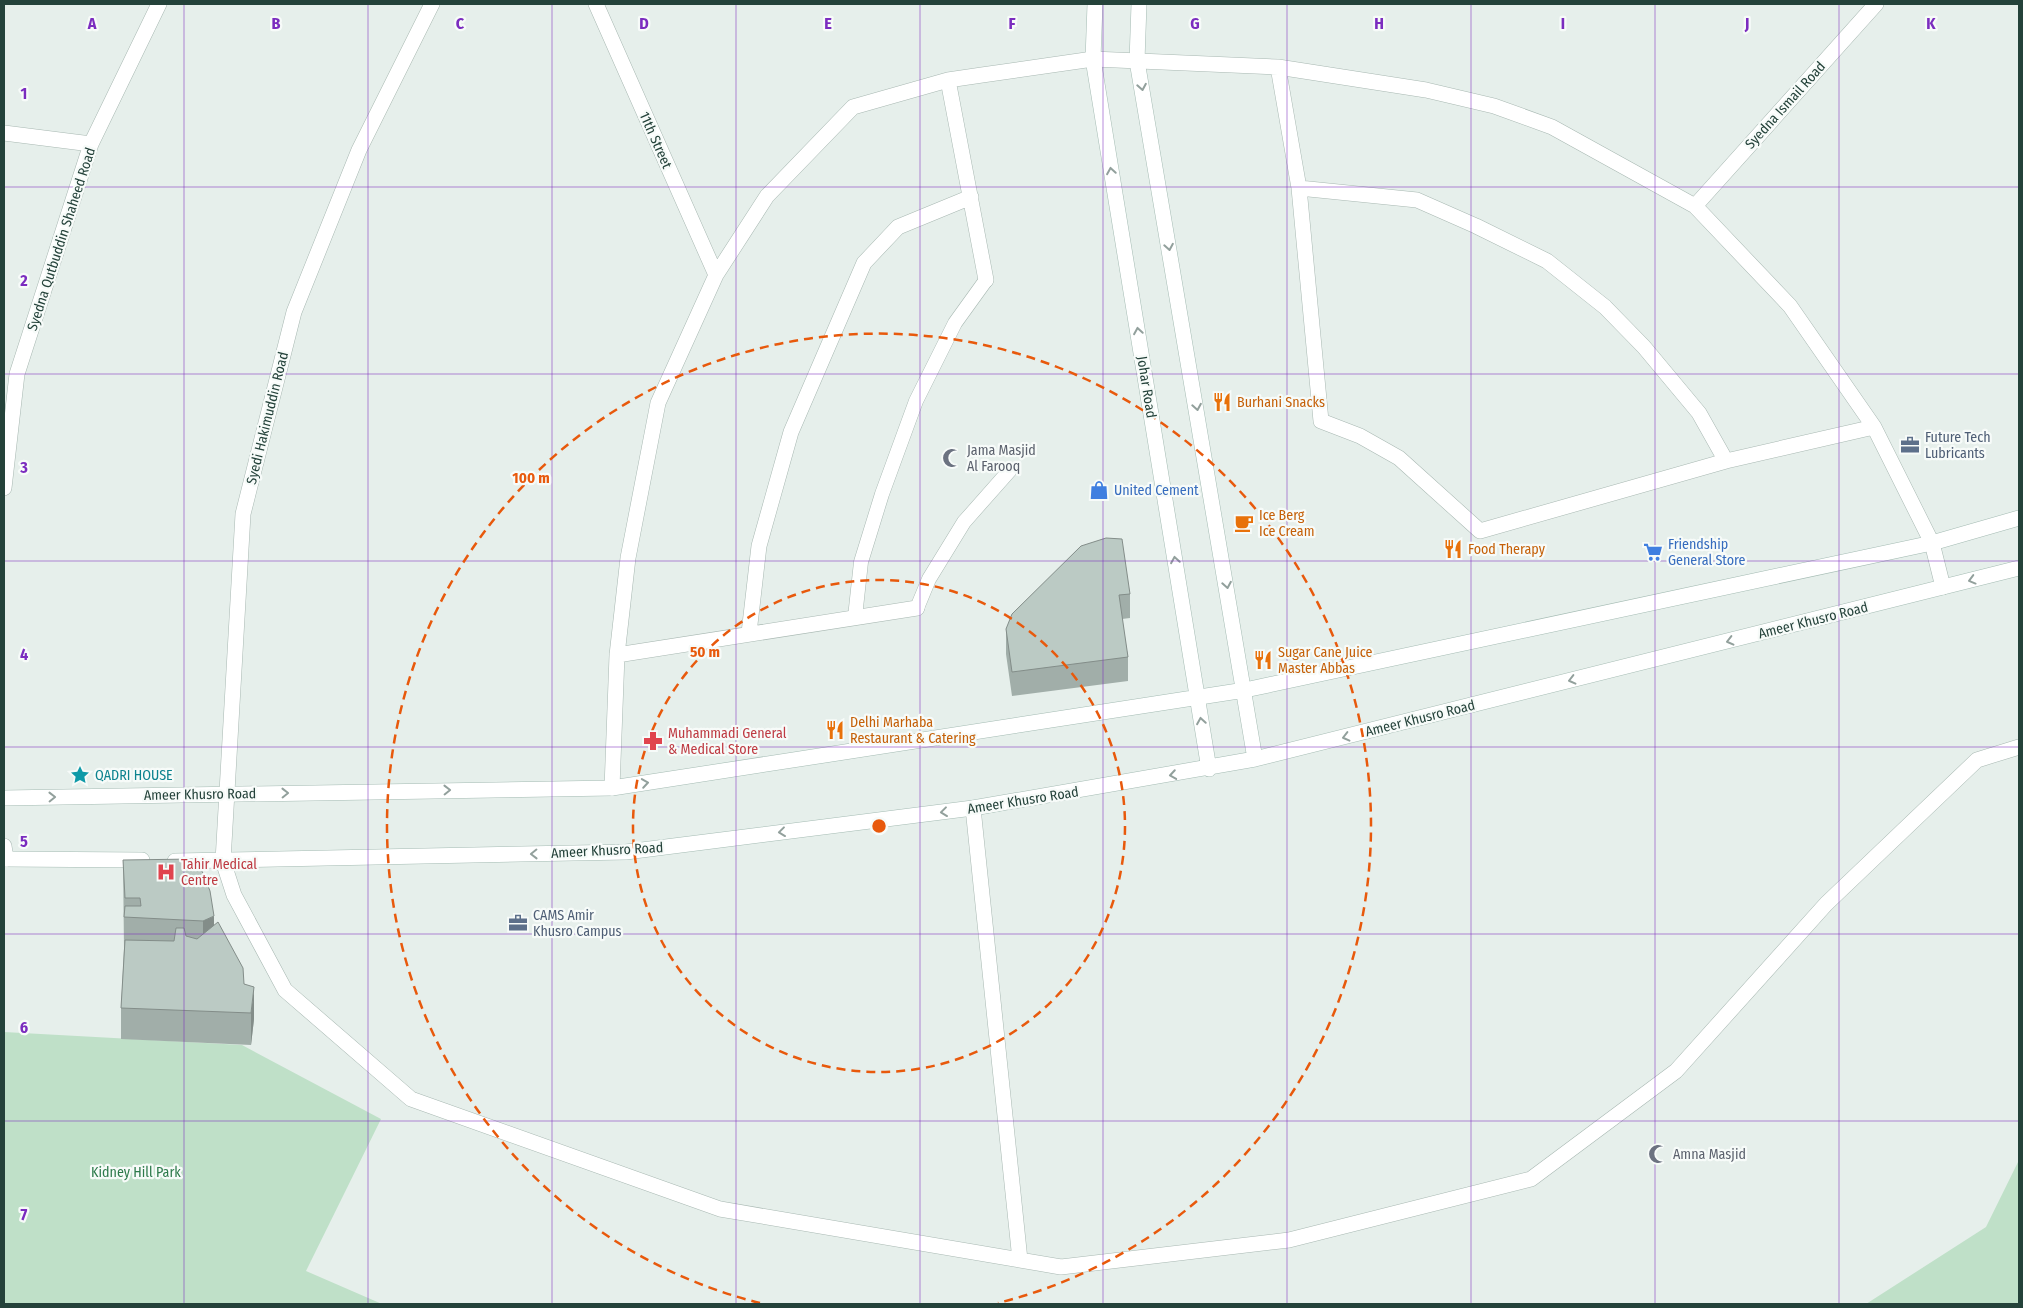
<svg xmlns="http://www.w3.org/2000/svg" width="2023" height="1308" font-family="'Fira Sans Condensed',sans-serif">
  <style>
    .green { fill: #bfe0c8 }
    .lines { fill: none; stroke-linecap: round; stroke-linejoin: round }
    .lane-casing { stroke: #a8b8b2; stroke-width: 15 }
    .street-casing { stroke: #a8b8b2; stroke-width: 16 }
    .secondary-casing { stroke: #a4bbb3; stroke-width: 16 }
    .lane { stroke: #fff; stroke-width: 14 }
    .street { stroke: #fff; stroke-width: 15 }
    .secondary { stroke: #fff; stroke-width: 15 }
    .wall { fill: #a1aea9 }
    .shaded-wall { fill: #838d89 }
    .building { fill: #bbcac4; stroke: #838d89 }
    .oneway { stroke: #92a09c }
    .grid { fill: none; stroke: #7b2cbf; stroke-width: 1; stroke-opacity: 0.55 }
    .ring { fill: none; stroke: #e8590c; stroke-width: 2.5; stroke-dasharray: 9 6 }
    .labels { text-anchor: middle; stroke-width: 4.5; stroke-linejoin: round; paint-order: stroke }
    .street-label { font-size: 14px; fill: #24423a; stroke: #f7fbf9 }
    .food-label { font-size: 14px; fill: #c56008; stroke: #f7fbf9; text-anchor: start }
    .service-label { font-size: 14px; fill: #4e5e75; stroke: #f7fbf9; text-anchor: start }
    .worship-label { font-size: 14px; fill: #5b616d; stroke: #f7fbf9; text-anchor: start }
    .shop-label { font-size: 14px; fill: #366cbe; stroke: #f7fbf9; text-anchor: start }
    .health-label { font-size: 14px; fill: #be3a42; stroke: #f7fbf9; text-anchor: start }
    .culture-label { font-size: 14px; fill: #0d838f; stroke: #f7fbf9; text-anchor: start }
    .park-label { font-size: 14px; fill: #2d7a4b; stroke: #f7fbf9 }
    .grid-label { font-size: 16px; text-anchor: middle; font-weight: bold; fill: #7b2cbf; stroke: #f7fbf9; stroke-width: 4.5; stroke-linejoin: round; paint-order: stroke }
    .centre { fill: #e8590c; stroke: #f7fbf9; stroke-width: 2.5 }
    .ring-label { font-size: 15px; text-anchor: middle; font-weight: bold; fill: #e8590c; stroke: #f7fbf9; stroke-width: 4.5; stroke-linejoin: round; paint-order: stroke }
  </style>
  <rect width="100%" height="100%" fill="#e6efeb"/>
  <!-- green -->
  <path class="green" d="M 4,1032 L 242,1045 L 381,1119 L 306,1271 L 382,1304 L 4,1304 Z
    M 2019,1160 L 2019,1304 L 1866,1304 L 1986,1227 Z"/>
  <g class="lines">
    <!-- lane casing -->
    <g class="lane-casing">
      <path id="lane" d="M 917,608 L 929,579 L 964,522 L 1010,470
        M 855,617 L 861,562 L 882,494 L 916,401 L 955,323 L 986,280"/>
    </g>
    <!-- street casing -->
    <g class="street-casing">
      <path id="street" d="M 432,4 L 359,150 L 294,312 L 243,514 L 223,861 L 234,895 L 285,990 L 411,1099 L 720,1209 L 1061,1267 L 1289,1240 L 1531,1179 L 1676,1071 L 1826,904 L 1977,760 L 2019,747
        M 596,4 L 716,275
        M 1278,67 L 1299,188 L 1321,421 L 1360,436 L 1399,458 L 1480,531 L 1726,461 L 1874,427
        M 948,80 L 986,280
        M 4,133 L 91,144
        M 1299,188 L 1417,200 L 1476,226 L 1547,261 L 1605,307 L 1644,347 L 1699,413 L 1726,461
        M 1695,206 L 1876,4
        M 4,488 L 17,374 L 91,144 L 159,4
        M 749,633 L 759,546 L 791,432 L 864,263 L 898,227 L 971,197
        M 617,655 L 917,608
        M 612,788 L 617,655 L 628,558 L 658,403 L 716,275 L 767,196 L 853,107 L 948,80 L 982,75 L 1093,59 L 1278,67 L 1426,90 L 1494,106 L 1552,127 L 1695,206 L 1790,306 L 1874,427 L 1932,543 L 1943,587
        M 973,808 L 1020,1260
        M 4,846 L 6,859"/>
    </g>
    <!-- secondary casing -->
    <g class="secondary-casing">
      <path id="secondary" d="M 1095,4 L 1093,59 L 1209,769
        M 1139,4 L 1137,61 L 1255,759
        M 4,798 L 612,788 L 1245,690 L 1932,543 L 2019,518
        M 4,859 L 142,860
        M 175,861 L 626,852 L 973,808 L 1255,759 L 2019,568"/>
    </g>
    <!-- lane -->
    <use href="#lane" class="lane"/>
    <!-- street -->
    <use href="#street" class="street"/>
    <!-- secondary -->
    <use href="#secondary" class="secondary"/>
  </g>
  <!-- wall -->
  <path class="wall" d="M 1081,546 L 1130,594 L 1130,618 L 1122,619 L 1128,657 L 1128,681 L 1012,696 L 1006,654 L 1006,629 Z
    M 123,860 L 214,925 L 244,984 L 254,1019 L 251,1045 L 121,1039 L 121,1008 L 124,949 Z"/>
  <!-- shaded-wall -->
  <path class="shaded-wall" d="M 214,916 L 214,948 L 203,953 L 203,921 Z
    M 254,987 L 254,1019 L 251,1045 L 251,1013 Z"/>
  <!-- building -->
  <path class="building" d="M 1106,538 L 1122,539 L 1130,594 L 1119,595 L 1128,657 L 1012,672 L 1006,629 L 1012,614 L 1081,546 Z
    M 193,859 L 202,871 L 210,891 L 214,916 L 203,921 L 124,917 L 125,906 L 141,906 L 140,898 L 125,898 L 123,860 Z
    M 218,922 L 243,968 L 244,984 L 254,987 L 251,1013 L 121,1008 L 125,940 L 174,941 L 176,928 L 184,928 L 186,936 L 197,939 Z"/>
  <!-- one-way arrows -->
  <defs><path id="oneway-chevron" d="M-2-3.5L2.5 0L-2 3.5" fill="none" stroke-width="1.6" stroke-linecap="round" stroke-linejoin="round" transform="scale(1.25)"/></defs>
  <g class="oneway">
    <use href="#oneway-chevron" transform="translate(1142 87) rotate(80)"/>
    <use href="#oneway-chevron" transform="translate(1111 171) rotate(-99)"/>
    <use href="#oneway-chevron" transform="translate(1169 247) rotate(80)"/>
    <use href="#oneway-chevron" transform="translate(1138 331) rotate(-99)"/>
    <use href="#oneway-chevron" transform="translate(1197 407) rotate(80)"/>
    <use href="#oneway-chevron" transform="translate(1175 560) rotate(-99)"/>
    <use href="#oneway-chevron" transform="translate(1972 580) rotate(165)"/>
    <use href="#oneway-chevron" transform="translate(1227 585) rotate(80)"/>
    <use href="#oneway-chevron" transform="translate(1730 641) rotate(166)"/>
    <use href="#oneway-chevron" transform="translate(1572 680) rotate(166)"/>
    <use href="#oneway-chevron" transform="translate(1201 721) rotate(-99)"/>
    <use href="#oneway-chevron" transform="translate(1346 737) rotate(166)"/>
    <use href="#oneway-chevron" transform="translate(1173 775) rotate(171)"/>
    <use href="#oneway-chevron" transform="translate(645 783) rotate(-9)"/>
    <use href="#oneway-chevron" transform="translate(447 790) rotate(-1)"/>
    <use href="#oneway-chevron" transform="translate(285 793) rotate(-1)"/>
    <use href="#oneway-chevron" transform="translate(52 797) rotate(-1)"/>
    <use href="#oneway-chevron" transform="translate(944 812) rotate(173)"/>
    <use href="#oneway-chevron" transform="translate(782 832) rotate(173)"/>
    <use href="#oneway-chevron" transform="translate(534 854) rotate(179)"/>
  </g>
  <!-- grid -->
  <path class="grid" d="M 184,4 L 184,1304M 368,4 L 368,1304M 552,4 L 552,1304M 736,4 L 736,1304M 920,4 L 920,1304M 1103,4 L 1103,1304M 1287,4 L 1287,1304M 1471,4 L 1471,1304M 1655,4 L 1655,1304M 1839,4 L 1839,1304M 4,187 L 2019,187M 4,374 L 2019,374M 4,561 L 2019,561M 4,747 L 2019,747M 4,934 L 2019,934M 4,1121 L 2019,1121"/>
  <!-- distance rings -->
  <g class="ring">
    <circle cx="879" cy="826" r="246"/>
    <path d="M760 1303A492 492 0 1 1 998 1303"/>
  </g>
  <!-- icons -->
  <defs>
    <g id="restaurant-bare" transform="scale(1.5)"><path d="M-5-6h1v4h1v-4h1v4h1v-4h1v5L-1.5 .5V6h-2V.5L-5-1ZM5-6V6H3V1.5H1.5Q1.5-4 5-6Z" fill="#e8710a" stroke="#f7fbf9" stroke-width="2.5" paint-order="stroke"/></g>
    <g id="office-bare" transform="scale(1.5)"><path d="M-6-3h4V-5.5h4V-3h4V5H-6ZM-1-4.5V-3h2v-1.5ZM-6 0V1H6V0Z" fill="#5c6f8a" stroke="#f7fbf9" stroke-width="2.5" paint-order="stroke"/></g>
    <g id="mosque-bare" transform="scale(1.5)"><path d="M3.5-4.9A6 6 0 1 0 3.5 4.9A5 5 0 1 1 3.5-4.9Z" fill="#6b7280" stroke="#f7fbf9" stroke-width="2.5" paint-order="stroke"/></g>
    <g id="shop-bare" transform="scale(1.5)"><path d="M-5-2.5h2.3a2.7 3.5 0 0 1 5.4 0H5L5.5 6h-11ZM-1.5-2.5h3a1.5 2.3 0 0 0-3 0Z" fill="#3f7fe0" stroke="#f7fbf9" stroke-width="2.5" paint-order="stroke"/></g>
    <g id="cafe-bare" transform="scale(1.5)"><path d="M-5.5-4.5H6V0H3Q3 3.5 0 3.5H-2.5Q-5.5 3.5-5.5 0ZM3-3.2v2h1.7v-2ZM-6 4.5H4V6H-6Z" fill="#e8710a" stroke="#f7fbf9" stroke-width="2.5" paint-order="stroke"/></g>
    <g id="supermarket-bare" transform="scale(1.5)"><path d="M-6-5.5h2.5l.6 2H6L4.5 2H-2.5L-4.4-4H-6ZM-1.5 3.2a1.3 1.3 0 1 0 .1 0ZM3 3.2a1.3 1.3 0 1 0 .1 0Z" fill="#3f7fe0" stroke="#f7fbf9" stroke-width="2.5" paint-order="stroke"/></g>
    <g id="pharmacy-bare" transform="scale(1.5)"><path d="M-2-6h4v4h4v4h-4v4h-4v-4h-4v-4h4Z" fill="#e0444e" stroke="#f7fbf9" stroke-width="2.5" paint-order="stroke"/></g>
    <g id="sight-bare" transform="scale(1.5)"><path d="M0-6L1.8-2.2L6-1.7L2.9 1.2L3.7 5.4L0 3.3L-3.7 5.4L-2.9 1.2L-6-1.7L-1.8-2.2Z" fill="#0f9aa8" stroke="#f7fbf9" stroke-width="2.5" paint-order="stroke"/></g>
    <g id="hospital-bare" transform="scale(1.5)"><path d="M-5-5h3v3.5h4V-5h3V5h-3V1.5h-4V5h-3Z" fill="#e0444e" stroke="#f7fbf9" stroke-width="2.5" paint-order="stroke"/></g>
  </defs>
  <g fill-rule="evenodd">
    <use href="#restaurant-bare" x="1222" y="402"/>
    <use href="#office-bare" x="1910" y="445"/>
    <use href="#mosque-bare" x="952" y="458"/>
    <use href="#shop-bare" x="1099" y="490"/>
    <use href="#cafe-bare" x="1244" y="523"/>
    <use href="#restaurant-bare" x="1453" y="549"/>
    <use href="#supermarket-bare" x="1653" y="552"/>
    <use href="#restaurant-bare" x="1263" y="660"/>
    <use href="#restaurant-bare" x="835" y="730"/>
    <use href="#pharmacy-bare" x="653" y="741"/>
    <use href="#sight-bare" x="80" y="775"/>
    <use href="#hospital-bare" x="166" y="872"/>
    <use href="#office-bare" x="518" y="923"/>
    <use href="#mosque-bare" x="1658" y="1154"/>
  </g>
  <g class="labels">
    <!-- street labels -->
    <g class="street-label">
      <text transform="translate(1785 105) rotate(-48)" y="5">Syedna Ismail Road</text>
      <text transform="translate(656 140) rotate(66)" y="5">11th Street</text>
      <text transform="translate(61 239) rotate(-72)" y="5">Syedna Qutbuddin Shaheed Road</text>
      <text transform="translate(1147 387) rotate(81)" y="5">Johar Road</text>
      <text transform="translate(267 418) rotate(-76)" y="5">Syedi Hakimuddin Road</text>
      <text transform="translate(1813 620) rotate(-14)" y="5">Ameer Khusro Road</text>
      <text transform="translate(1420 718) rotate(-14)" y="5">Ameer Khusro Road</text>
      <text transform="translate(200 794) rotate(-1)" y="5">Ameer Khusro Road</text>
      <text transform="translate(1023 800) rotate(-9)" y="5">Ameer Khusro Road</text>
      <text transform="translate(607 850) rotate(-3)" y="5">Ameer Khusro Road</text>
    </g>
    <!-- food labels -->
    <g class="food-label">
      <text x="1237" y="407">Burhani Snacks</text>
      <text x="1259" y="520">Ice Berg<tspan x="1259" dy="16">Ice Cream</tspan></text>
      <text x="1468" y="554">Food Therapy</text>
      <text x="1278" y="657">Sugar Cane Juice<tspan x="1278" dy="16">Master Abbas</tspan></text>
      <text x="850" y="727">Delhi Marhaba<tspan x="850" dy="16">Restaurant &amp; Catering</tspan></text>
    </g>
    <!-- service labels -->
    <g class="service-label">
      <text x="1925" y="442">Future Tech<tspan x="1925" dy="16">Lubricants</tspan></text>
      <text x="533" y="920">CAMS Amir<tspan x="533" dy="16">Khusro Campus</tspan></text>
    </g>
    <!-- worship labels -->
    <g class="worship-label">
      <text x="967" y="455">Jama Masjid<tspan x="967" dy="16">Al Farooq</tspan></text>
      <text x="1673" y="1159">Amna Masjid</text>
    </g>
    <!-- shop labels -->
    <g class="shop-label">
      <text x="1114" y="495">United Cement</text>
      <text x="1668" y="549">Friendship<tspan x="1668" dy="16">General Store</tspan></text>
    </g>
    <!-- health labels -->
    <g class="health-label">
      <text x="668" y="738">Muhammadi General<tspan x="668" dy="16">&amp; Medical Store</tspan></text>
      <text x="181" y="869">Tahir Medical<tspan x="181" dy="16">Centre</tspan></text>
    </g>
    <!-- culture labels -->
    <g class="culture-label">
      <text x="95" y="780">QADRI HOUSE</text>
    </g>
    <!-- park labels -->
    <g class="park-label">
      <text x="136" y="1177">Kidney Hill Park</text>
    </g>
  </g>
  <g class="grid-label">
    <text x="92" y="29">A</text>
    <text x="276" y="29">B</text>
    <text x="460" y="29">C</text>
    <text x="644" y="29">D</text>
    <text x="828" y="29">E</text>
    <text x="1012" y="29">F</text>
    <text x="1195" y="29">G</text>
    <text x="1379" y="29">H</text>
    <text x="1563" y="29">I</text>
    <text x="1747" y="29">J</text>
    <text x="1931" y="29">K</text>
    <text x="24" y="99">1</text>
    <text x="24" y="286">2</text>
    <text x="24" y="473">3</text>
    <text x="24" y="660">4</text>
    <text x="24" y="847">5</text>
    <text x="24" y="1033">6</text>
    <text x="24" y="1220">7</text>
  </g>
  <circle cx="879" cy="826" r="8" class="centre"/>
  <g class="ring-label">
    <text x="531" y="483">100 m</text>
    <text x="705" y="657">50 m</text>
  </g>
  <!-- border -->
  <rect width="2023" height="1308" fill="none" stroke="#24423a" stroke-width="10"/>
</svg>
